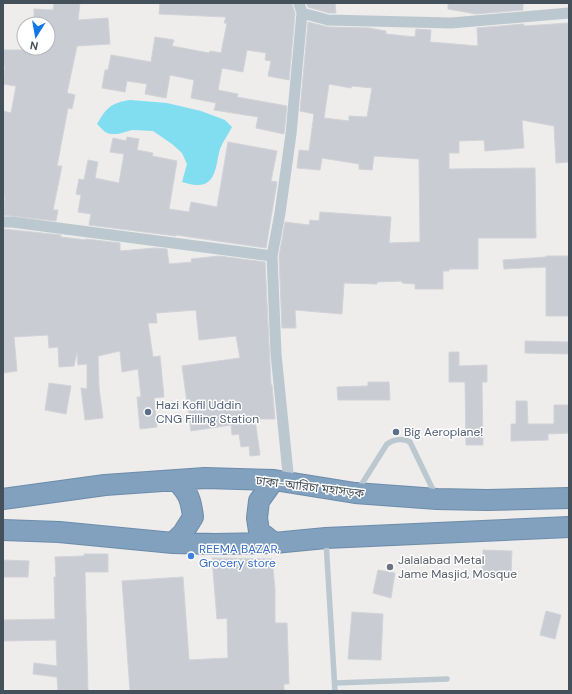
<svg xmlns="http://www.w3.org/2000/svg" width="572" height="694" font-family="'DM Sans','Noto Sans Bengali',sans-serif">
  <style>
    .water { fill: #81def0 }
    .building { fill: #c9ccd2; stroke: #d0d3d8; fill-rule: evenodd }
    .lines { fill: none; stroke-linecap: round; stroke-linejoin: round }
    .highway-casing { stroke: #6c8caa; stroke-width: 22 }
    .lane { stroke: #bcc8d0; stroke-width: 5.5 }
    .street { stroke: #bcc8d0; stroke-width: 11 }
    .highway { stroke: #81a1be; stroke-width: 20 }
    .service-dot { fill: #5c6f8a; stroke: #fff; stroke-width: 1.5 }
    .shop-dot { fill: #3f7fe0; stroke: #fff; stroke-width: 1.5 }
    .worship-dot { fill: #6b7280; stroke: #fff; stroke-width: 1.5 }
    .labels { text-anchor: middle; stroke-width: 3; stroke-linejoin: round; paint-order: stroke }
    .service-label { font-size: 12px; fill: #4e5e75; stroke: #fff; text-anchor: start }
    .street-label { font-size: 12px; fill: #44515a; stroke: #fff }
    .shop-label { font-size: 12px; fill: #366cbe; stroke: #fff; text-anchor: start }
    .worship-label { font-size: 12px; fill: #5b616d; stroke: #fff; text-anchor: start }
  </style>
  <rect width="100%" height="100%" fill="#efecec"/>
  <!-- water -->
  <path class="water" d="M 130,100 L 167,103 L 201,111 L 225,120 L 232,127 C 228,135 223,141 220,149 C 216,162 217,186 197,185 C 192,185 187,183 182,182 L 187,164 L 182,153 L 172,144 L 153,131 L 132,130 L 118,134 L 110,134 L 105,132 L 97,124 C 107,107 111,103 130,100 Z"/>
  <!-- building -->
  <path class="building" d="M 54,3 L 80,3 L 78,20 L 108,18 L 110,44 L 77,46 L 67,93 L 75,95 L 72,109 L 68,108 L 57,166 L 62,166 L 53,210 L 58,210 L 56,221 L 3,215 L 5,196 L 3,195 L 3,111 L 11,113 L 16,86 L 3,84 L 5,66 L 3,66 L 3,50 L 23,50 L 23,48 L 48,48 L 48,24 L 34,24 L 34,9 L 53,10 Z
    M 160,3 L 292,3 L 295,14 L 289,80 L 268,76 L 271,61 L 265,60 L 266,53 L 247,50 L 243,72 L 222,68 L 218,90 L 238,94 L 237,97 L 287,106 L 284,134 L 256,128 L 258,117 L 214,110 L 216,103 L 191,98 L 194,80 L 170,75 L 166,98 L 145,94 L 147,84 L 127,81 L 125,92 L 102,88 L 105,70 L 108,70 L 111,55 L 151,62 L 155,37 L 174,40 L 172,46 L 209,53 L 210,51 L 221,53 L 227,23 L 224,23 L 226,17 L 159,14 Z
    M 306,3 L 335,3 L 336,13 L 329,13 L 308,7 Z
    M 448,3 L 523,3 L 523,10 L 476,14 L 448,9 Z
    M 308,22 L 328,27 L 369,28 L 386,31 L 386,34 L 415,37 L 416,29 L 431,30 L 430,42 L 478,46 L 477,28 L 524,24 L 524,26 L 569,23 L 569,162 L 556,163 L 554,126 L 522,120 L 524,148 L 485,151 L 484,140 L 459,141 L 459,153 L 449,153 L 449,169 L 535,168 L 536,238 L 478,238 L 478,269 L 449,269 L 449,271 L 443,271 L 443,289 L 415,289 L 415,284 L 402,283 L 402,281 L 377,282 L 377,284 L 344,283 L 342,314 L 295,310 L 296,328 L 282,328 L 279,256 L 285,222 L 309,225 L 310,220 L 319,221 L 320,212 L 391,217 L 389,243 L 420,242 L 419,159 L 374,156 L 372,170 L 359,169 L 359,164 L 322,158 L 320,170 L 297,168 L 299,150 L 309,151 L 314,114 L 300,111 ZM 329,84 L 351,88 L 352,86 L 372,88 L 367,117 L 349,116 L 349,121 L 324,118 Z
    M 127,137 L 139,139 L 137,150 L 153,153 L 152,156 L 177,161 L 169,209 L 189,212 L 191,202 L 217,207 L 228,142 L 277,151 L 271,181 L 277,182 L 266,248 L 176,235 L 176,236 L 89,225 L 91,214 L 78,212 L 81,195 L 76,194 L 79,179 L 84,180 L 88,160 L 98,162 L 95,178 L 119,183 L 124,154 L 110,152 L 113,138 L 126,141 Z
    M 3,229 L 61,235 L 61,237 L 86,240 L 86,239 L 120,243 L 120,251 L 155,248 L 167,249 L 169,264 L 192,262 L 191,259 L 219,256 L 265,262 L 271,385 L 272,385 L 275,419 L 255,419 L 260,455 L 250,456 L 249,446 L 241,447 L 239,434 L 232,435 L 231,425 L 191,431 L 182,366 L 240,358 L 236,336 L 199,340 L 196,310 L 156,313 L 157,323 L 148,323 L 153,357 L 160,356 L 164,397 L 154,398 L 157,427 L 140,429 L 137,397 L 141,397 L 138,369 L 122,372 L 120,351 L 98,356 L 99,388 L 103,418 L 85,420 L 81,388 L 87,389 L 87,364 L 78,365 L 77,352 L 74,366 L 59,367 L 58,347 L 49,348 L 48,335 L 14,337 L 17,371 L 3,373 Z
    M 546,256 L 569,256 L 569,316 L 546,316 L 546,267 L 504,269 L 503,260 L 546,257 Z
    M 525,341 L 569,342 L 569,354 L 525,353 Z
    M 449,352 L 459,352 L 459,366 L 487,365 L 487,382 L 482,382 L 483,445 L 466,445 L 465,382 L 449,382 Z
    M 368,382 L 389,382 L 390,400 L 338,400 L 337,387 L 368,386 Z
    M 49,383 L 71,386 L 66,414 L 45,410 Z
    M 516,401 L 527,401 L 528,424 L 554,424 L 554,405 L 569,405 L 569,433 L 548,434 L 548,440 L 511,441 L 511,424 L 516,424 Z
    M 483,550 L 512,551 L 511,573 L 482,572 Z
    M 84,554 L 108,554 L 108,572 L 85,572 L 88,691 L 58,691 L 57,677 L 33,674 L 34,663 L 57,666 L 56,640 L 3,641 L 3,620 L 55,619 L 54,577 L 56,577 L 55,557 L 84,556 Z
    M 212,558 L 272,559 L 275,589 L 275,623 L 287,623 L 289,684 L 284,684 L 284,691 L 130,691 L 122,581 L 183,577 L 189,660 L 228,658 L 227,618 L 217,619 Z
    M 3,560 L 29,561 L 28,577 L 3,577 Z
    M 378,570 L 395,573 L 391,598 L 373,593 Z
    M 546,611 L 561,615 L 555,639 L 540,635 Z
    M 352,612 L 383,614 L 381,660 L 348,659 Z"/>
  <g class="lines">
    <!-- highway casing -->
    <g class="highway-casing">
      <path id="highway" d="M 3,499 L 105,485 L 205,478 L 274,480 L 355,493 L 437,499 L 487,500 L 569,498
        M 3,530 L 59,532 L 173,543 L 215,544 L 274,543 L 326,538 L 569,527
        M 173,543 L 183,533 L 193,517 C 191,500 189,494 177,481
        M 274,543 L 259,531 L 257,518 L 259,501 L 274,480"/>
    </g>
    <!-- lane -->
    <path class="lane" d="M 358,490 L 387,444 C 394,439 403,438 410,442 L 435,494
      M 326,541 L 335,691
      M 335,683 L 447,679"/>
    <!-- street -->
    <path class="street" d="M 302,13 L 328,20 L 451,23 L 569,13
      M 3,222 L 12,222 L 272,256
      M 289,483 L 276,354 L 272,256 L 280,213 L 291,134 L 302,13 L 299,3"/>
    <!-- highway -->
    <use href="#highway" class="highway"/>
  </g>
  <!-- markers -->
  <g class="service-dot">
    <circle cx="148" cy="412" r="4"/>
    <circle cx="396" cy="432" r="4"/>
  </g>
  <circle class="shop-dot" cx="191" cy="556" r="4"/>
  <circle class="worship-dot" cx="390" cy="567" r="4"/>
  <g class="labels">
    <!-- service labels -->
    <g class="service-label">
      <text x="156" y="409">Hazi Kofil Uddin<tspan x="156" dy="14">CNG Filling Station</tspan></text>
      <text x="404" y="436">Big Aeroplane!</text>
    </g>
    <!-- street labels -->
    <g class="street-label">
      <text transform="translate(310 487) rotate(7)" y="4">ঢাকা-আরিচা মহাসড়ক</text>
    </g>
    <!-- shop labels -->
    <g class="shop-label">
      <text x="199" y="553">REEMA BAZAR,<tspan x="199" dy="14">Grocery store</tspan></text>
    </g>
    <!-- worship labels -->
    <g class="worship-label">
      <text x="398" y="564">Jalalabad Metal<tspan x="398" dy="14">Jame Masjid, Mosque</tspan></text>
    </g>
  </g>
  <!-- border -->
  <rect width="572" height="694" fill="none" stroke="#44515a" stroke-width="8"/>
  <!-- north arrow -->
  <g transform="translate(36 36) rotate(191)"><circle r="19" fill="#ffffff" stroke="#b4b9bd"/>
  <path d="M0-3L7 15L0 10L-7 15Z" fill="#1076e5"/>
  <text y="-6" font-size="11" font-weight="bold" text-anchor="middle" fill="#44515a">N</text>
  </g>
</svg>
